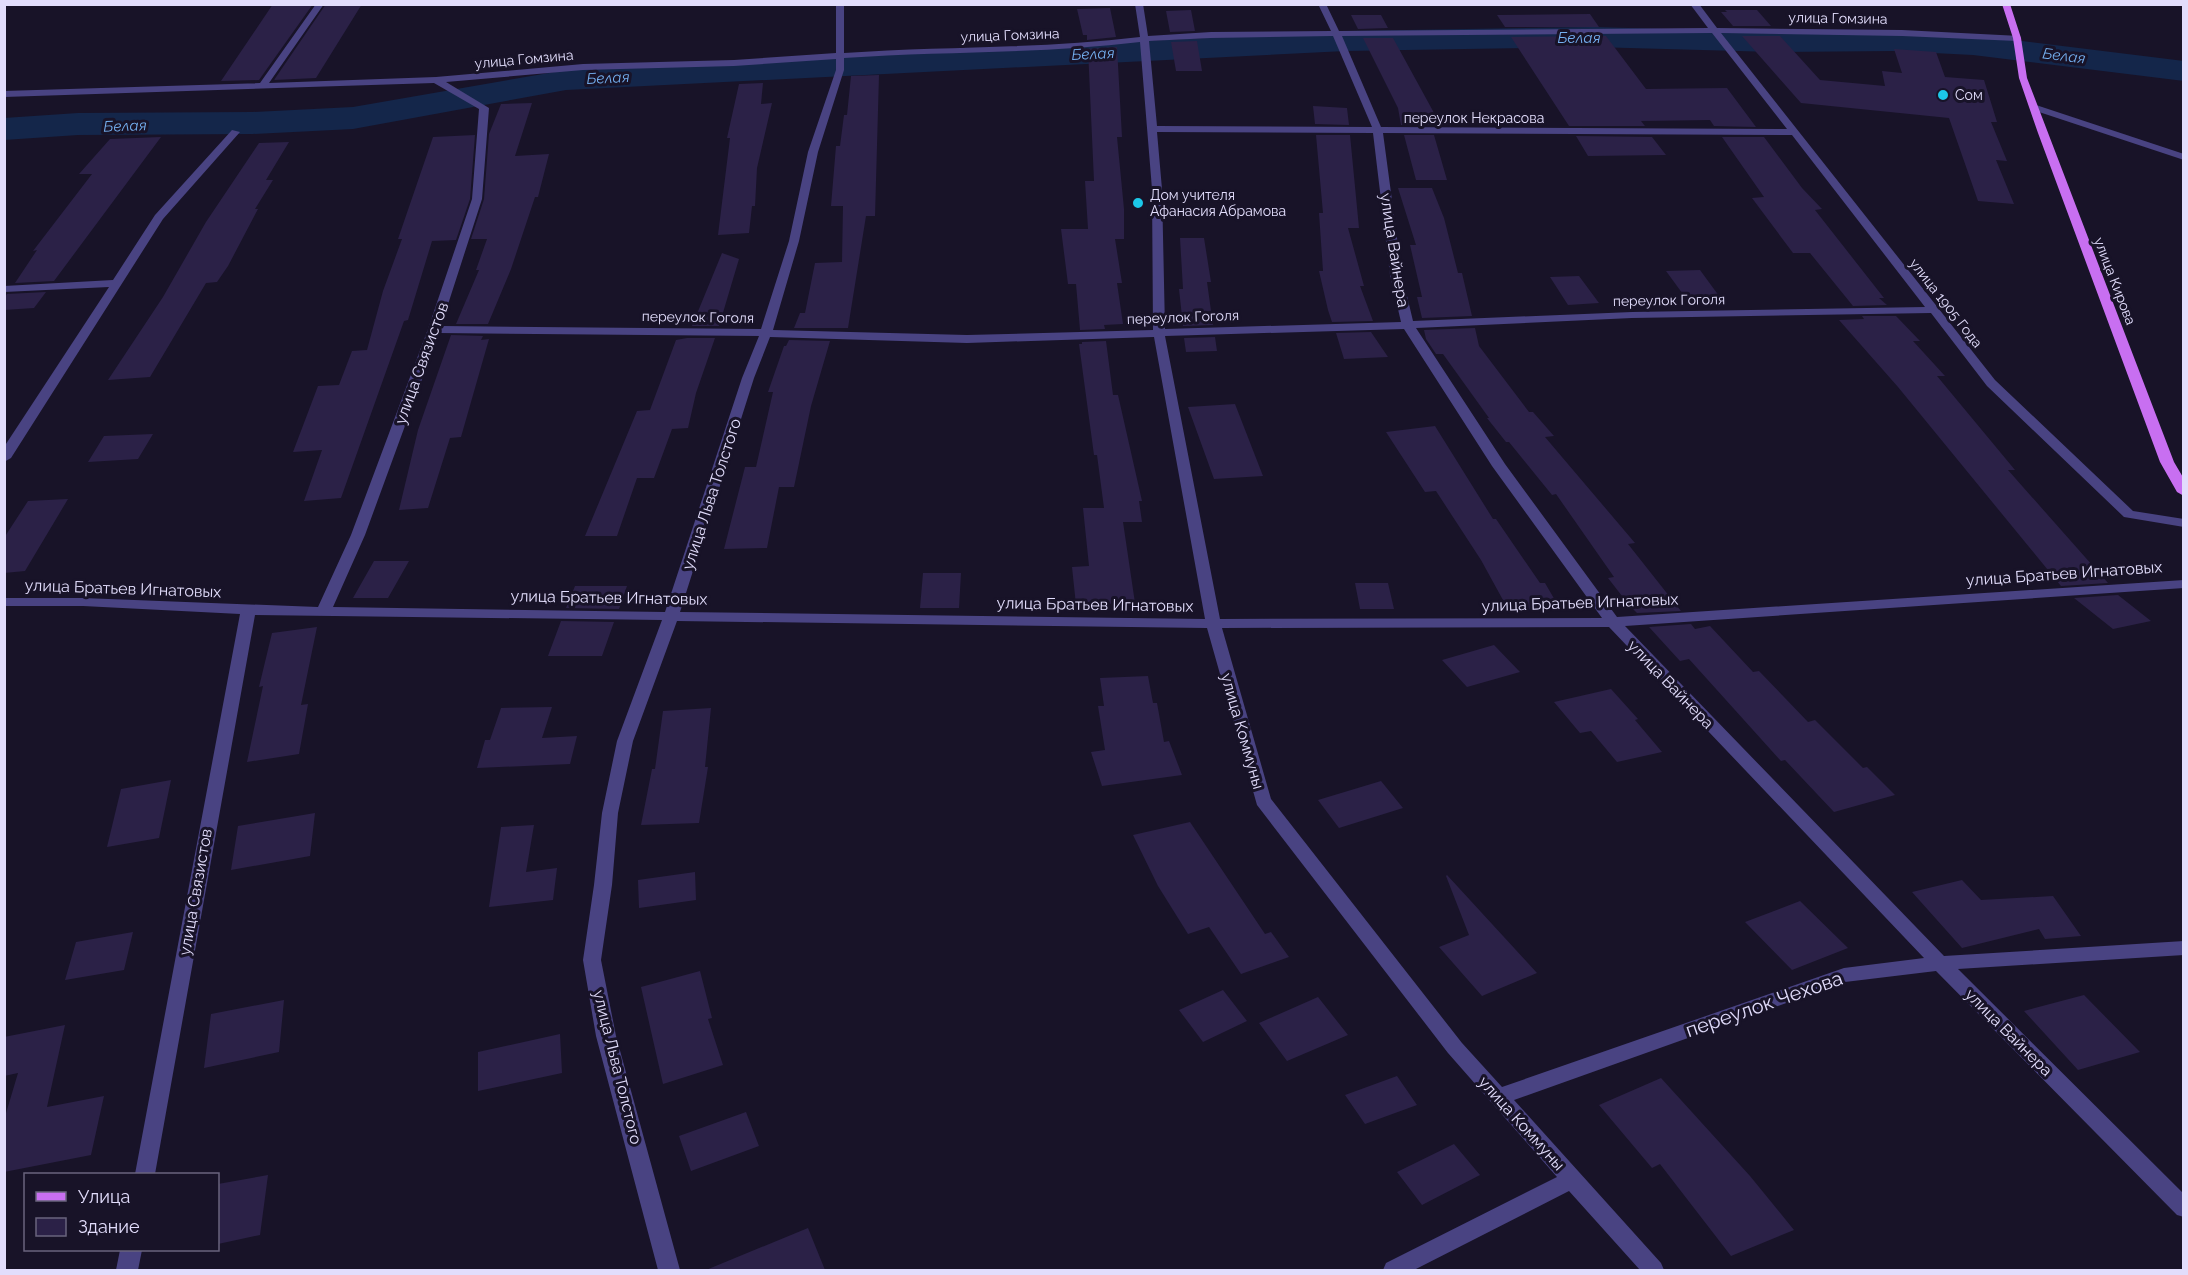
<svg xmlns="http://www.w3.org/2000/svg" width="2188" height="1275" font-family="Raleway,sans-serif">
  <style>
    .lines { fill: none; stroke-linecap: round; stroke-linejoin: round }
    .river { fill: #14264a; fill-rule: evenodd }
    .building { fill: #2b2147 }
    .minor { fill: #494382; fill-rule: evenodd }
    .major { fill: #c86ff1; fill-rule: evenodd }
    .poi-dot { fill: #1cc7e8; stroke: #181328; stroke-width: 2 }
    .labels { text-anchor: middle; stroke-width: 6; stroke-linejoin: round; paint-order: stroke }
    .far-street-label { font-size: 14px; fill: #e2ddfc; stroke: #181328 }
    .far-poi-label { font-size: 14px; fill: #e2ddfc; stroke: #181328; text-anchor: start }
    .far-water-label { font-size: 15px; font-style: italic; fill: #75b0f1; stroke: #181328 }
    .street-label { font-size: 16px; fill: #e2ddfc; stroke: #181328 }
    .near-street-label { font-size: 20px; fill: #e2ddfc; stroke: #181328 }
  </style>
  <rect width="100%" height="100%" fill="#181328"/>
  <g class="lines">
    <!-- river -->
    <path class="river" d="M 1593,27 L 1774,32 L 1894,31 L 1973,35 L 2184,61 L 2184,81 L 1973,55 L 1894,51 L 1774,52 L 1593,47 L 1345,51 L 566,90 L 353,129 L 252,134 L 78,135 L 4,140 L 4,118 L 78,113 L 252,112 L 353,107 L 566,70 L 1345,31 Z"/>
  </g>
  <!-- building -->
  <path class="building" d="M 273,4 L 313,4 L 259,80 L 221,81 Z
    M 326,4 L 362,4 L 316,78 L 274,80 Z
    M 1110,8 L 1116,37 L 1087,40 L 1087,35 L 1083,35 L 1077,9 Z
    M 1191,10 L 1195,31 L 1170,32 L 1166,11 Z
    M 1725,10 L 1757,10 L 1771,26 L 1733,26 L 1721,12 L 1727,12 Z
    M 1590,14 L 1599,27 L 1505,27 L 1497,15 Z
    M 1351,15 L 1381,15 L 1388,28 L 1358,29 Z
    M 1606,36 L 1646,89 L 1727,88 L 1756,127 L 1714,126 L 1710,120 L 1641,121 L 1645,126 L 1569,126 L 1511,37 Z
    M 1742,36 L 1780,36 L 1820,80 L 1885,86 L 1882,71 L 1902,73 L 1894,49 L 1936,52 L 1945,77 L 1984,80 L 1997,122 L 1991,122 L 2007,161 L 1996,160 L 2014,204 L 1978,201 L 1949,118 L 1801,103 Z
    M 1363,38 L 1393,38 L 1439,122 L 1429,122 L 1430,125 L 1401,125 L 1398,108 Z
    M 1197,41 L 1202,71 L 1176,71 L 1171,42 Z
    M 1117,47 L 1122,137 L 1117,137 L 1124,209 L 1124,239 L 1115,239 L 1122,283 L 1117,283 L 1123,324 L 1104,325 L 1105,329 L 1080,330 L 1076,284 L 1068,284 L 1061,229 L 1088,229 L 1085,181 L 1094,181 L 1088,49 Z
    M 879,75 L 875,216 L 866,216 L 848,328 L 794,328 L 800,313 L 805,313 L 815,263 L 842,262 L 843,206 L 831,206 L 836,146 L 840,146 L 844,115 L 847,115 L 851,76 Z
    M 763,83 L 761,104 L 772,103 L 757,168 L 755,206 L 752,206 L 749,233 L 718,235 L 730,138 L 727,138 L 739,84 Z
    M 532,103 L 515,156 L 549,154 L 538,197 L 535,197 L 511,269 L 488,324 L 456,324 L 479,270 L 476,270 L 487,239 L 471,239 L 484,199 L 489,134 L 501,104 Z
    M 1313,106 L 1347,108 L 1349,125 L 1315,124 Z
    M 475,135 L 470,199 L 456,240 L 432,241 L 408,320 L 404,321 L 341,498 L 304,501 L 322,450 L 293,452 L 318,386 L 339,385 L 352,351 L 367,350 L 383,291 L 402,239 L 398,239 L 433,137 Z
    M 1316,135 L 1350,135 L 1359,228 L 1348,228 L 1364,286 L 1360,286 L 1373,321 L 1332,322 L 1328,310 L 1319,271 L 1323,271 L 1319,213 L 1323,213 Z
    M 1404,135 L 1434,135 L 1447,180 L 1416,180 Z
    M 1576,136 L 1652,137 L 1666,155 L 1588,156 Z
    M 161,137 L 54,281 L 15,283 L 37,250 L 33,251 L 92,174 L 79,174 L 110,139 Z
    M 1722,137 L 1764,137 L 1802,188 L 1822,209 L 1815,210 L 1884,298 L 1879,298 L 1887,305 L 1853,306 L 1810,253 L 1793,253 L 1752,198 L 1764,197 Z
    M 289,142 L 266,180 L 273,180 L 255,209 L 258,209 L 228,266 L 217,282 L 206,283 L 150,377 L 108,380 L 163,297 L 206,222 L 259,143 Z
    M 1398,188 L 1432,188 L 1444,218 L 1458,273 L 1462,273 L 1472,316 L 1422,318 L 1417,297 L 1422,297 L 1410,245 L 1416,245 Z
    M 1180,238 L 1204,238 L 1211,282 L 1207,282 L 1213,325 L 1183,326 L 1179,289 L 1183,289 Z
    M 722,253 L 739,259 L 719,326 L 692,326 Z
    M 1700,270 L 1722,300 L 1688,301 L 1666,271 Z
    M 1579,276 L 1599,303 L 1568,305 L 1550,277 Z
    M 46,292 L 34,308 L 4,310 L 4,298 L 7,294 Z
    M 1862,316 L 1896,316 L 1920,341 L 1913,341 L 1945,376 L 1937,376 L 2015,470 L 2008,470 L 2108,583 L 2061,586 L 1898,387 L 1839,320 L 1864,319 Z
    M 1475,328 L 1479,346 L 1529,412 L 1533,412 L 1554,436 L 1545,437 L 1635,543 L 1628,544 L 1681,611 L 1637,613 L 1629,605 L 1608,578 L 1614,577 L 1556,494 L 1552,495 L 1509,442 L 1506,442 L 1487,418 L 1489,418 L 1443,354 L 1436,354 L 1426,339 L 1424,330 Z
    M 1371,332 L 1388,357 L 1344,359 L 1336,333 Z
    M 451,335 L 483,336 L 481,340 L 489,339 L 461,437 L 450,438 L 428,508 L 399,510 L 418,430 Z
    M 1215,337 L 1217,351 L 1186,352 L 1184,338 Z
    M 687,338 L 715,338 L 696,393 L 688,428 L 672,429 L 654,478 L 637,478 L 617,536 L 585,536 L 637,411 L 650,410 L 676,340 Z
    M 789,340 L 830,341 L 811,406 L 794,487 L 779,487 L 767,548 L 724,549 L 745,467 L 756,467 L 773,392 L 768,392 L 784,346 L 786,346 Z
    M 1106,341 L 1113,395 L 1118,395 L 1142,501 L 1139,501 L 1142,522 L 1123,522 L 1135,603 L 1076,605 L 1072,567 L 1089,566 L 1083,508 L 1104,508 L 1097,455 L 1094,455 L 1079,344 L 1082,344 L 1082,342 Z
    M 1235,404 L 1263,476 L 1214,479 L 1188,407 Z
    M 1435,426 L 1493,519 L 1496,519 L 1540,583 L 1545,583 L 1559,607 L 1509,611 L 1481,560 L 1436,491 L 1425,492 L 1386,432 Z
    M 153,434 L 138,459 L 88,462 L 104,436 Z
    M 68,499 L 25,571 L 4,573 L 4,538 L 28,501 Z
    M 374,561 L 409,561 L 388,598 L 353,598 Z
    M 923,573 L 961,573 L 959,608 L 920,608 Z
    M 1355,583 L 1388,583 L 1394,609 L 1360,609 Z
    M 575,586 L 627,586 L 619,609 L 566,608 Z
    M 2118,595 L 2151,621 L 2113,629 L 2074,598 Z
    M 561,621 L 614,622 L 602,656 L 548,656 Z
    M 1691,624 L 1695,629 L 1710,626 L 1753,672 L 1759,671 L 1808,722 L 1815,720 L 1863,768 L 1867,767 L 1895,795 L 1834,812 L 1785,760 L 1781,761 L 1689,659 L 1680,661 L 1649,627 Z
    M 317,627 L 301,705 L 308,704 L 299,754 L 247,762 L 263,686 L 259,687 L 272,633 Z
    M 1494,645 L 1520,672 L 1467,687 L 1442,660 Z
    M 1148,676 L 1153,703 L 1157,703 L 1164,742 L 1169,741 L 1182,775 L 1102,786 L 1091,752 L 1105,750 L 1098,706 L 1104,706 L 1100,678 Z
    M 1611,689 L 1638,719 L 1635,720 L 1662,752 L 1617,762 L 1591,731 L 1580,733 L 1554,702 Z
    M 552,707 L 542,738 L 577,736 L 570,764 L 477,768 L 485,740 L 490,740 L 501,708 Z
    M 711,708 L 705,767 L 708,767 L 699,823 L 641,825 L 652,769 L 655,769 L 663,711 Z
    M 171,780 L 159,838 L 107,847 L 121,789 Z
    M 1381,781 L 1403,808 L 1339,828 L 1318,800 Z
    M 315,813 L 310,856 L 231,870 L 238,826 Z
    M 1190,822 L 1265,934 L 1271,932 L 1289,957 L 1241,974 L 1209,927 L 1188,934 L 1158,886 L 1133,835 Z
    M 534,825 L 526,872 L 557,868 L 553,900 L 489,907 L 501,827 Z
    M 695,872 L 696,900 L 639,908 L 638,880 Z
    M 1447,875 L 1537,973 L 1482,996 L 1439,947 L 1469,935 L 1446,876 Z
    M 1962,880 L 1981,900 L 2053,896 L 2081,936 L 2045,939 L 2039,929 L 1962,948 L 1912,892 Z
    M 1800,901 L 1848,948 L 1792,970 L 1745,922 Z
    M 133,932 L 124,970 L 65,980 L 76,942 Z
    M 700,971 L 712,1018 L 708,1019 L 723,1065 L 663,1084 L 641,987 Z
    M 1223,990 L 1247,1021 L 1203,1042 L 1179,1010 Z
    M 2084,995 L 2140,1052 L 2078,1070 L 2024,1011 Z
    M 1318,997 L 1348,1035 L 1287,1061 L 1259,1023 Z
    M 284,1000 L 279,1052 L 204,1068 L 211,1014 Z
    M 65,1025 L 47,1107 L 104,1096 L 91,1155 L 4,1172 L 4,1120 L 18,1073 L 4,1076 L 4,1037 Z
    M 560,1034 L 562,1073 L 478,1091 L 478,1052 Z
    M 1397,1076 L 1417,1105 L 1365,1124 L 1345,1095 Z
    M 1661,1078 L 1750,1176 L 1794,1230 L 1731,1256 L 1660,1164 L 1652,1168 L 1599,1105 Z
    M 746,1112 L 759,1146 L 691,1171 L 679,1136 Z
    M 1454,1144 L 1480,1175 L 1422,1205 L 1397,1172 Z
    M 268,1175 L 260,1235 L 218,1244 L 218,1184 Z
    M 808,1228 L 825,1270 L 706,1270 Z"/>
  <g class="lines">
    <!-- minor -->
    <path class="minor" d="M 316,4 L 324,4 L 269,83 L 436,77 L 583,64 L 734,60 L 836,53 L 836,4 L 844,4 L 844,53 C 943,46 1042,49 1140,37 L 1135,4 L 1143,4 L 1148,36 L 1211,32 L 1331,31 L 1318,4 L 1326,4 L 1339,31 L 1708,28 L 1690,4 L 1699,4 L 1717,28 L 1902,30 L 2020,36 L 2021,38 L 2017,41 L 1902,36 L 1721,33 L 1995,380 L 2133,511 L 2184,519 L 2184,527 L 2124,517 L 1987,386 L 1931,313 L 1632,318 L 1416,328 L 1505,464 L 1617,617 L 2184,580 L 2184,588 L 1625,626 L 1944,956 L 2184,941 L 2184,955 L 1958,969 L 2184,1194 L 2184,1217 L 2177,1215 L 1936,971 L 1845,982 L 1514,1100 L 1661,1263 L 1664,1270 L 1640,1270 L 1569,1191 L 1414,1270 L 1383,1270 L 1386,1263 L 1557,1177 L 1448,1053 L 1257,805 L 1207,628 L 677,621 L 633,741 L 618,813 L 612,885 L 601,960 L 616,1036 L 680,1270 L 658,1270 L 596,1036 L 583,960 L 594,885 L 602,813 L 617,741 L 662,620 L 255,615 L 155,1174 L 135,1174 L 240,614 L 83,606 L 4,606 L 4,598 L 83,598 L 318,607 L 351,535 L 428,329 L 472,199 L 479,109 L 434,83 L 4,97 L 4,91 L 260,83 ZM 1712,33 L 1787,129 L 1381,127 L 1342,36 ZM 1333,36 L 1372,127 L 1157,126 L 1149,41 L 1211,38 ZM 1140,42 L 1152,189 L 1153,330 L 967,335 L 773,330 L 799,241 L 818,152 L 844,70 L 844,58 C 943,51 1042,54 1140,42 ZM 836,59 L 836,70 L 808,152 L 789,241 L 761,329 L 441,326 L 482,199 L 489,108 L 446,82 L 583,70 L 734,66 ZM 1157,132 L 1373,133 L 1390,275 L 1401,322 L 1165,329 L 1162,189 ZM 1383,133 L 1792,135 L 1925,307 L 1632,312 L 1413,321 L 1402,275 ZM 1404,329 L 1492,466 L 1602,618 L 1220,619 L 1165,336 ZM 439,333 L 759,336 L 742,378 L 665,612 L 333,607 L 365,535 ZM 770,337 L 967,343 L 1154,337 L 1205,619 L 680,612 L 754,378 ZM 1609,627 L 1924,958 L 1844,968 L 1502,1087 L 1462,1043 L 1271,799 L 1222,628 Z
      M 2036,105 L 2184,154 L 2184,160 L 2033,110 L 2031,108 Z
      M 232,130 L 240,132 L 163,219 L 11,458 L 4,462 L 4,447 L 109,287 L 4,292 L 4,286 L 113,280 L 155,215 Z
      M 120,1250 L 142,1250 L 138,1270 L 116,1270 Z"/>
    <!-- major -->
    <path class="major" d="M 2002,4 L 2010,4 L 2021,38 L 2027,78 L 2174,462 L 2184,479 L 2184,496 L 2177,492 L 2160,462 L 2038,133 L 2019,78 L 2013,38 Z"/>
  </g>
  <!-- markers -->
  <g class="poi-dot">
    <circle cx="1943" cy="95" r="6"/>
    <circle cx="1138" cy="203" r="6"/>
  </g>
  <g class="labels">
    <!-- far-street labels -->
    <g class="far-street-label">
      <text transform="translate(1838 18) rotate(1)" y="5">улица Гомзина</text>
      <text transform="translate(1010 35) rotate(-2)" y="5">улица Гомзина</text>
      <text transform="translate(524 59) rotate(-5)" y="5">улица Гомзина</text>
      <text x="1474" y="123">переулок Некрасова</text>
      <text transform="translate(2115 281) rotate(69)" y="5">улица Кирова</text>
      <text transform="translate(1669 300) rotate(-1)" y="5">переулок Гоголя</text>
      <text transform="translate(1946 303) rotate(52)" y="5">улица 1905 Года</text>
      <text transform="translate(698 317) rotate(1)" y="5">переулок Гоголя</text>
      <text transform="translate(1183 317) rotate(-2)" y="5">переулок Гоголя</text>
    </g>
    <!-- far-poi labels -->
    <g class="far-poi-label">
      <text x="1955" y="100">Сом</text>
      <text x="1150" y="200">Дом учителя<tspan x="1150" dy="16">Афанасия Абрамова</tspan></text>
    </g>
    <!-- far-water labels -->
    <g class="far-water-label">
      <text x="1579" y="43">Белая</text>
      <text transform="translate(1093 54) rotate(-3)" y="5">Белая</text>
      <text transform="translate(2064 56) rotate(7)" y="5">Белая</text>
      <text transform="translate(608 78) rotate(-3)" y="5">Белая</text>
      <text transform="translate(125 126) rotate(-2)" y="5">Белая</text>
    </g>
    <!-- street labels -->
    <g class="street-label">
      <text transform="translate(1395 250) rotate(81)" y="6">улица Вайнера</text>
      <text transform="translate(421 363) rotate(-70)" y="6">улица Связистов</text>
      <text transform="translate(711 494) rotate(-72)" y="6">улица Льва Толстого</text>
      <text transform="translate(2064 573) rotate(-4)" y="6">улица Братьев Игнатовых</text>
      <text transform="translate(123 588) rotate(2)" y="6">улица Братьев Игнатовых</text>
      <text transform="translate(609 597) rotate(1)" y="6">улица Братьев Игнатовых</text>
      <text transform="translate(1580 602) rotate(-2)" y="6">улица Братьев Игнатовых</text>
      <text transform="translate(1095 604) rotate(1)" y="6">улица Братьев Игнатовых</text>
      <text transform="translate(1671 684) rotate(46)" y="6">улица Вайнера</text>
      <text transform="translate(1243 731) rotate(74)" y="6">улица Коммуны</text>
      <text transform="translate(195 892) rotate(-80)" y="6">улица Связистов</text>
      <text transform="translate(2009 1032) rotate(45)" y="6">улица Вайнера</text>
      <text transform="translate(618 1067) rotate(76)" y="6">улица Льва Толстого</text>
      <text transform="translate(1522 1123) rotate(48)" y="6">улица Коммуны</text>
    </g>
    <!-- near-street labels -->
    <g class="near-street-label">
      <text transform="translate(1764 1004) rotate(-19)" y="7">переулок Чехова</text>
    </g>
  </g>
  <!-- border -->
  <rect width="2188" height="1275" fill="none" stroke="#e2ddfc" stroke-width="12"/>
  <!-- legend -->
  <rect x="24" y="1173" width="195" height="78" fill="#181328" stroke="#69647d" stroke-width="1.5"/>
  <rect x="36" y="1192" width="30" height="9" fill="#c86ff1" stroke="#69647d" stroke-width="1.5"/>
  <text x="78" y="1203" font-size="18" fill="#e2ddfc">Улица</text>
  <rect x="36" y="1218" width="30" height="18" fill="#2b2147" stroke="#69647d" stroke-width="1.5"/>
  <text x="78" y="1233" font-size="18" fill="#e2ddfc">Здание</text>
</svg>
